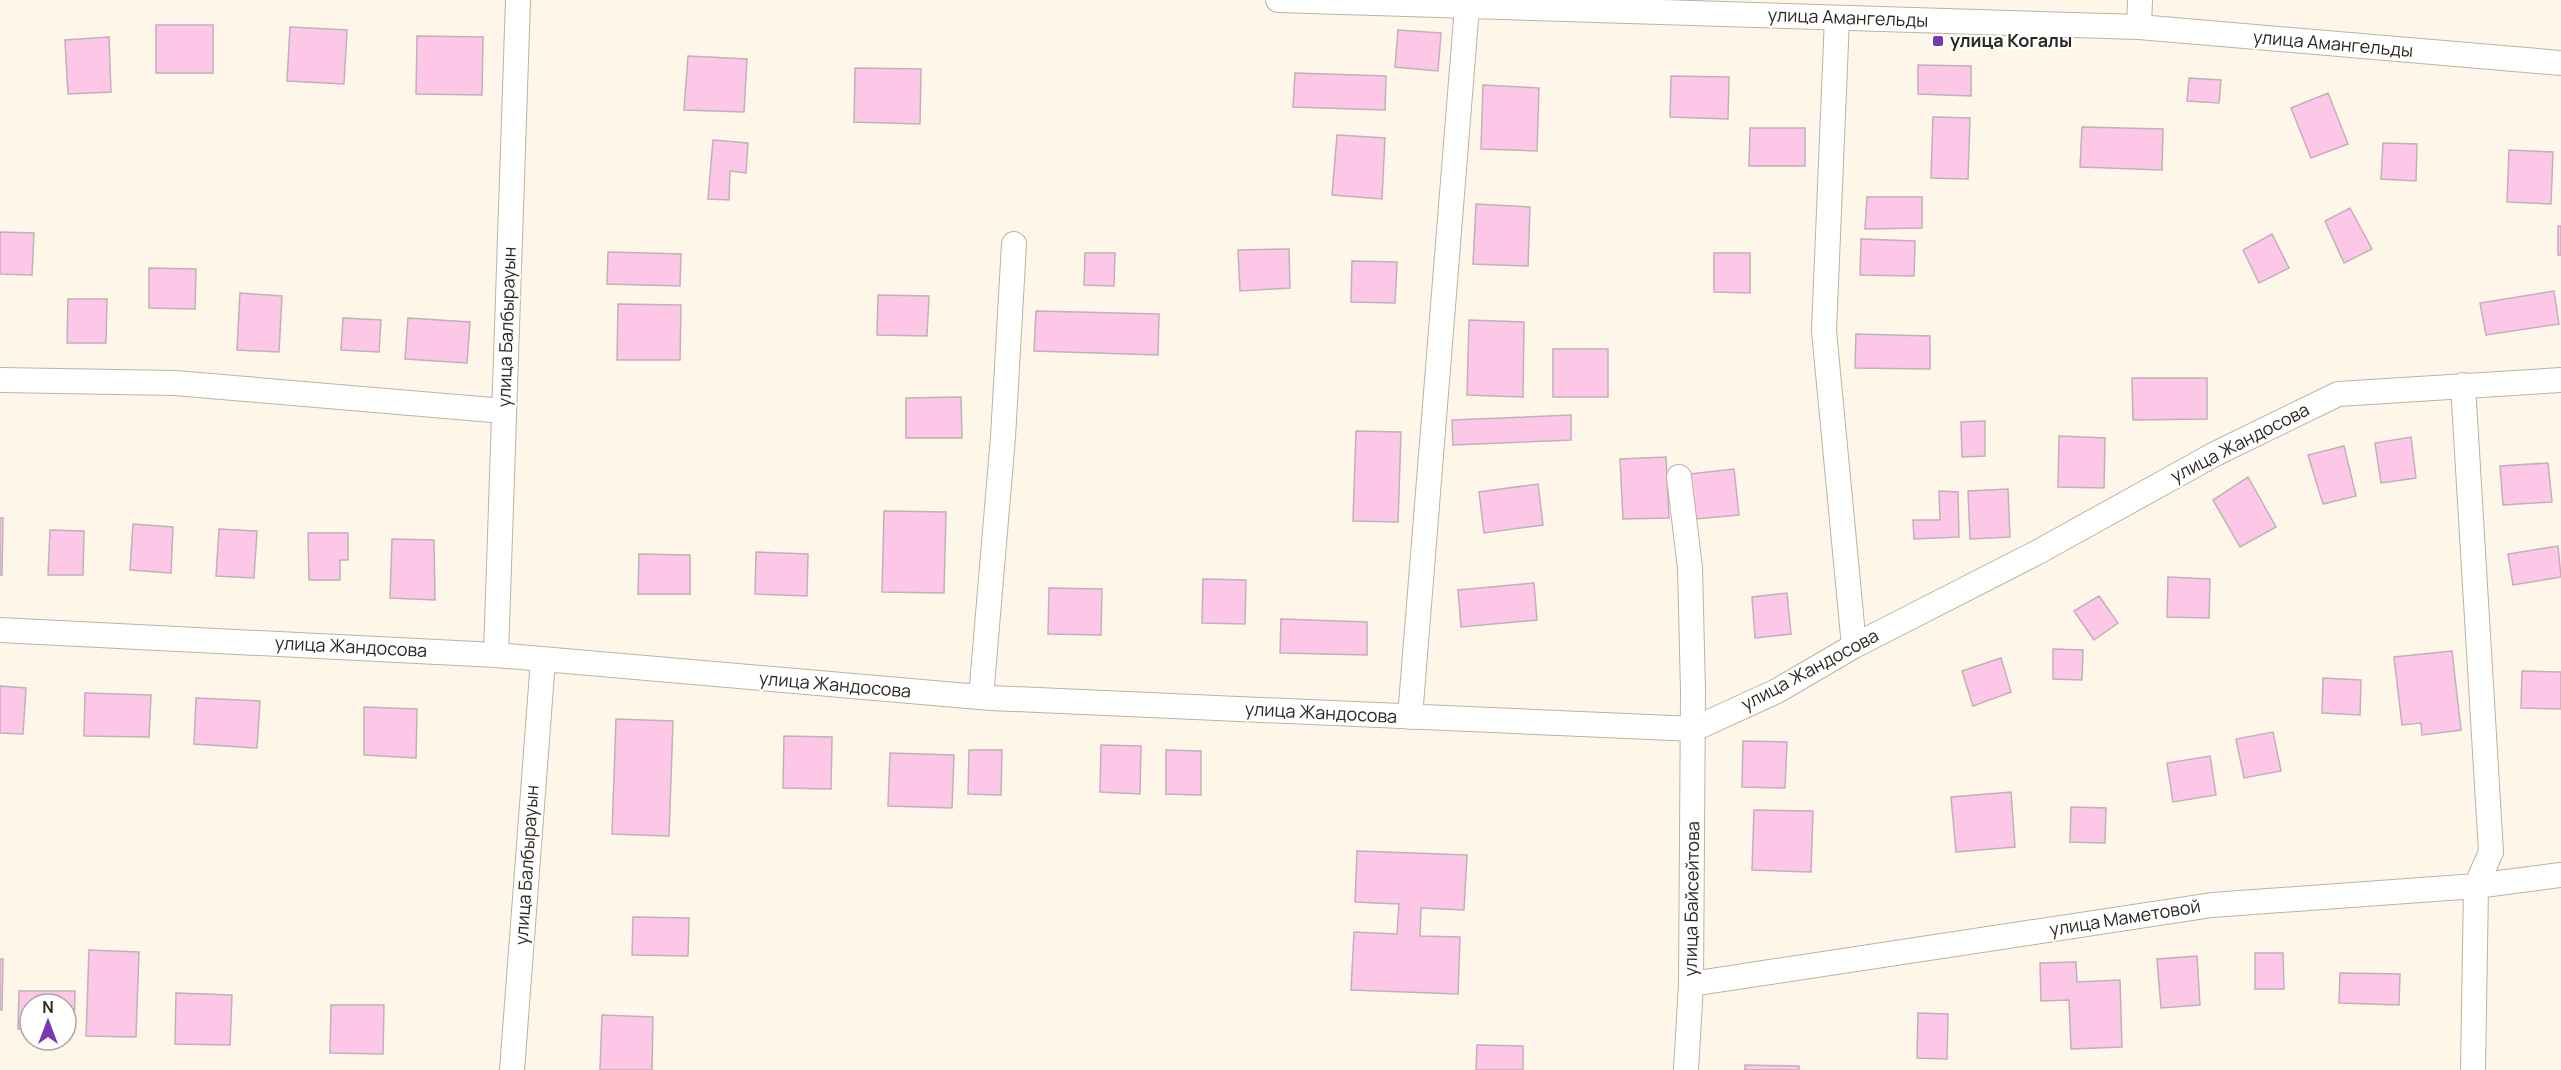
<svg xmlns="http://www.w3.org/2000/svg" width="2561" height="1070" font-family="Manrope,sans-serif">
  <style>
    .building { fill: #fdc8e7; stroke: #c1b0ba; stroke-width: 1.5 }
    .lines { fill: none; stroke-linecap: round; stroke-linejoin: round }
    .street-casing { stroke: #bcb2a3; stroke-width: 26 }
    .street { stroke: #fff; stroke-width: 24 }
    .poi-dot { fill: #7938ad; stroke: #fff; stroke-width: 2 }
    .labels { text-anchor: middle; stroke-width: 4.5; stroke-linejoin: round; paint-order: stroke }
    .street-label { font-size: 18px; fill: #2c2822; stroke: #fff }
    .poi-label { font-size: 18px; font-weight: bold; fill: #2c2822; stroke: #fff; text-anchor: start }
  </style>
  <rect width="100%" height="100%" fill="#fff6ea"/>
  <!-- building -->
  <path class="building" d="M 156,25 L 213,25 L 213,73 L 156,73 Z
    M 290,27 L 347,30 L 344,84 L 287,81 Z
    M 1398,30 L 1441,33 L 1438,71 L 1395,67 Z
    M 417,36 L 483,37 L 482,95 L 416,94 Z
    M 109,37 L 111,92 L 68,94 L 65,40 Z
    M 688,56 L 747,59 L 744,112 L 684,110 Z
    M 1918,65 L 1971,66 L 1971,96 L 1918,94 Z
    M 855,68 L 921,69 L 920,124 L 854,122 Z
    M 1295,73 L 1386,76 L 1385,110 L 1293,107 Z
    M 1671,76 L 1729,77 L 1728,119 L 1670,117 Z
    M 2189,78 L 2221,80 L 2219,103 L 2187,101 Z
    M 1483,85 L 1539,88 L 1537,151 L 1481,149 Z
    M 2328,93 L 2348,144 L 2311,158 L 2291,108 Z
    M 1933,117 L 1970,118 L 1968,179 L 1931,178 Z
    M 2082,127 L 2163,129 L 2162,170 L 2080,167 Z
    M 1750,128 L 1805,128 L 1805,166 L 1749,166 Z
    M 1337,135 L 1385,138 L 1382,199 L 1332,195 Z
    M 713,140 L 748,143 L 746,173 L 730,171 L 729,200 L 708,199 Z
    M 2383,143 L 2417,144 L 2416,181 L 2381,179 Z
    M 2509,150 L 2553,152 L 2551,204 L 2507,202 Z
    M 1867,197 L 1922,197 L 1922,228 L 1865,229 Z
    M 1476,204 L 1530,207 L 1528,266 L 1473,264 Z
    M 2350,208 L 2372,249 L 2344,263 L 2325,221 Z
    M 2558,226 L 2561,226 L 2561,255 L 2558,255 Z
    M 0,232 L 34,233 L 32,275 L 0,274 Z
    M 2272,234 L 2289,268 L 2259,283 L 2243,250 Z
    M 1861,239 L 1915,241 L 1914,276 L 1860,275 Z
    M 1289,249 L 1290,288 L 1240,291 L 1238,250 Z
    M 608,252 L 681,254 L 680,286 L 607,284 Z
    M 1085,253 L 1115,253 L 1114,286 L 1084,285 Z
    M 1714,253 L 1750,253 L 1750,293 L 1714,292 Z
    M 1352,261 L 1397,262 L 1395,303 L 1351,302 Z
    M 149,268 L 196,269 L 195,309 L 149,308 Z
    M 2554,291 L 2559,324 L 2486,335 L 2480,303 Z
    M 240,293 L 282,296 L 279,352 L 237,350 Z
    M 878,295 L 929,296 L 927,336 L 877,335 Z
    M 68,299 L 107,299 L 106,343 L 67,343 Z
    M 618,304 L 681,305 L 680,360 L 617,360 Z
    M 1036,311 L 1159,314 L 1158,355 L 1034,351 Z
    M 343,318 L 381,320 L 379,352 L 341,350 Z
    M 408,318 L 470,322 L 467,363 L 405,359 Z
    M 1469,320 L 1524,322 L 1523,397 L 1467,395 Z
    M 1856,334 L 1930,336 L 1930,369 L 1855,368 Z
    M 1553,349 L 1608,349 L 1608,397 L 1553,397 Z
    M 2132,378 L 2207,378 L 2207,419 L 2133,420 Z
    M 961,397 L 962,438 L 906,438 L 906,398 Z
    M 1571,415 L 1571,440 L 1453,445 L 1452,420 Z
    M 1985,421 L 1985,456 L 1962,457 L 1961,422 Z
    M 1356,431 L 1401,432 L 1398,522 L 1353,521 Z
    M 2059,436 L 2105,438 L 2104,488 L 2058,487 Z
    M 2411,437 L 2416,478 L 2381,483 L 2375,443 Z
    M 2344,446 L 2356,496 L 2323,504 L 2308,455 Z
    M 1666,457 L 1669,518 L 1623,519 L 1620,459 Z
    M 2548,463 L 2552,502 L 2503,505 L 2500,466 Z
    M 1734,469 L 1739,515 L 1696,519 L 1690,474 Z
    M 2248,477 L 2276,527 L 2240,547 L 2213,500 Z
    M 1538,484 L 1543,525 L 1484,533 L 1479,492 Z
    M 2008,489 L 2010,537 L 1970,539 L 1968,491 Z
    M 1939,491 L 1958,492 L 1959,537 L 1914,539 L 1913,520 L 1940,520 Z
    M 884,511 L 946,512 L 944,593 L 882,592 Z
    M 0,518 L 3,518 L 2,575 L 0,575 Z
    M 133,524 L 173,527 L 171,573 L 130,570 Z
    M 219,529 L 257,531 L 254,578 L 216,576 Z
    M 50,530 L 84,531 L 83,575 L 48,575 Z
    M 308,533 L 348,533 L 348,560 L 340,560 L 340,580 L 309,580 Z
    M 392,539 L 434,540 L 435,600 L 390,598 Z
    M 2558,546 L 2561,577 L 2513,585 L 2508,554 Z
    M 756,552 L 808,554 L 807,596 L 755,594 Z
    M 639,554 L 690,555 L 690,594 L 638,594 Z
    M 2168,577 L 2210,579 L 2209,618 L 2167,617 Z
    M 1203,579 L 1246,580 L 1245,624 L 1202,623 Z
    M 1534,583 L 1537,620 L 1461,627 L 1458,590 Z
    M 1049,588 L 1102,589 L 1101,635 L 1048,634 Z
    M 1787,593 L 1791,634 L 1755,638 L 1752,597 Z
    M 2099,596 L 2118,623 L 2094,640 L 2074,611 Z
    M 1281,619 L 1367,622 L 1367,655 L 1280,653 Z
    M 2053,649 L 2083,650 L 2082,680 L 2053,679 Z
    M 2452,651 L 2461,730 L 2422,735 L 2421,723 L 2402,725 L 2394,657 Z
    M 2001,658 L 2011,692 L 1973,706 L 1962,671 Z
    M 2522,671 L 2561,672 L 2561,709 L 2521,708 Z
    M 2323,678 L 2361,680 L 2360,715 L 2322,713 Z
    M 0,686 L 26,688 L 23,734 L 0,733 Z
    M 85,693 L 151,695 L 149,737 L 84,736 Z
    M 196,698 L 260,701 L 257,748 L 194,744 Z
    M 364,707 L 417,709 L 416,758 L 364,755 Z
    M 616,719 L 673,721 L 669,836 L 612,834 Z
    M 2273,732 L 2281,771 L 2244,778 L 2236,739 Z
    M 784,736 L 832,737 L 831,789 L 783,788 Z
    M 1743,741 L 1787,742 L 1785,788 L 1742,787 Z
    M 1101,745 L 1141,746 L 1140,794 L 1100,792 Z
    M 969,750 L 1002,750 L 1001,795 L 968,794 Z
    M 1166,750 L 1201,751 L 1201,795 L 1166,794 Z
    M 890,753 L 954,755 L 952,808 L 888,806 Z
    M 2210,756 L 2216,795 L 2173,802 L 2167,763 Z
    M 2011,792 L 2015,847 L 1956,852 L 1951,797 Z
    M 2071,807 L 2106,808 L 2105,843 L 2070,842 Z
    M 1754,810 L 1813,811 L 1811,872 L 1752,870 Z
    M 1357,851 L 1467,855 L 1464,910 L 1421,908 L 1420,936 L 1460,937 L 1458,994 L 1351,990 L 1354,932 L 1397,934 L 1399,904 L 1355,902 Z
    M 633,917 L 689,918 L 688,956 L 632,955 Z
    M 89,950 L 139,952 L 136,1037 L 86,1036 Z
    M 2255,953 L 2283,953 L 2284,989 L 2255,989 Z
    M 2197,956 L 2200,1005 L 2161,1008 L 2157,959 Z
    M 0,959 L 3,959 L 2,1010 L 0,1010 Z
    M 2076,962 L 2077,982 L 2120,980 L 2122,1047 L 2071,1049 L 2069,1000 L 2041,1001 L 2040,963 Z
    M 2340,973 L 2400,974 L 2399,1005 L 2339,1003 Z
    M 19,991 L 75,991 L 74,1030 L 66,1030 L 66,1004 L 30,1004 L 30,1029 L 18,1029 Z
    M 176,993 L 232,995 L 230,1045 L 175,1044 Z
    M 331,1005 L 384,1005 L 383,1054 L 330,1053 Z
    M 1918,1013 L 1948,1014 L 1947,1059 L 1917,1058 Z
    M 602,1015 L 653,1017 L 652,1070 L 600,1070 Z
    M 1477,1045 L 1523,1046 L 1523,1070 L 1476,1070 Z
    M 1745,1065 L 1799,1066 L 1799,1070 L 1745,1070 Z"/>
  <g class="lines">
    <!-- street casing -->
    <g class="street-casing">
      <path id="street" d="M 1278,0 L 2139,27 L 2561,63
        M 1837,18 L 1824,331 L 1854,646
        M 2139,27 L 2140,0
        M 0,380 L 175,383 L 504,411
        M 2463,385 L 2491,852 L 2476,886 L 2473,1070
        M 1679,477 L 1690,568 L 1693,691 L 1691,984 L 1686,1070
        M 0,630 L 496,655 L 991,698 L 1694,729 L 1777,691 L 1854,646 L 2038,552 L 2215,454 L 2338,394 L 2561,380
        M 496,655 L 518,0
        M 981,697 L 1003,437 L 1014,244
        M 1410,717 L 1467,7
        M 1691,984 L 2212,905 L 2476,886 L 2561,875
        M 512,1070 L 543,660"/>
    </g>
    <!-- street -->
    <use href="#street" class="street"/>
  </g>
  <!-- markers -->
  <rect class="poi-dot" x="1932" y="35" width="12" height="12" rx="3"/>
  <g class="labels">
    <!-- street labels -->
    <g class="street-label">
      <text transform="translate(1848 18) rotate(2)" y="6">улица Амангельды</text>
      <text transform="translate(2333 44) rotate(5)" y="6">улица Амангельды</text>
      <text transform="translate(507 327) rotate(-88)" y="6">улица Балбырауын</text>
      <text transform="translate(2240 443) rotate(-27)" y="6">улица Жандосова</text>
      <text transform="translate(351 647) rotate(3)" y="6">улица Жандосова</text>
      <text transform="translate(1810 670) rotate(-28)" y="6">улица Жандосова</text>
      <text transform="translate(835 685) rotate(5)" y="6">улица Жандосова</text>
      <text transform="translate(1321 713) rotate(3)" y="6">улица Жандосова</text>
      <text transform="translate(527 865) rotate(-86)" y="6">улица Балбырауын</text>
      <text transform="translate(1692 899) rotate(-89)" y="6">улица Байсейтова</text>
      <text transform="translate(2125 918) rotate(-9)" y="6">улица Маметовой</text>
    </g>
    <!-- poi labels -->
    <g class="poi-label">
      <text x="1950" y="47">улица Когалы</text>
    </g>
  </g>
  <!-- north arrow -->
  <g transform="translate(48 1022)"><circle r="28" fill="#ffffff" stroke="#aba9a7" stroke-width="1.5"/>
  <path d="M0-4.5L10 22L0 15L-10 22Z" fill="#7938ad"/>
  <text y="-9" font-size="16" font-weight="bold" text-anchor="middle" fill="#2c2822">N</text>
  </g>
</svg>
